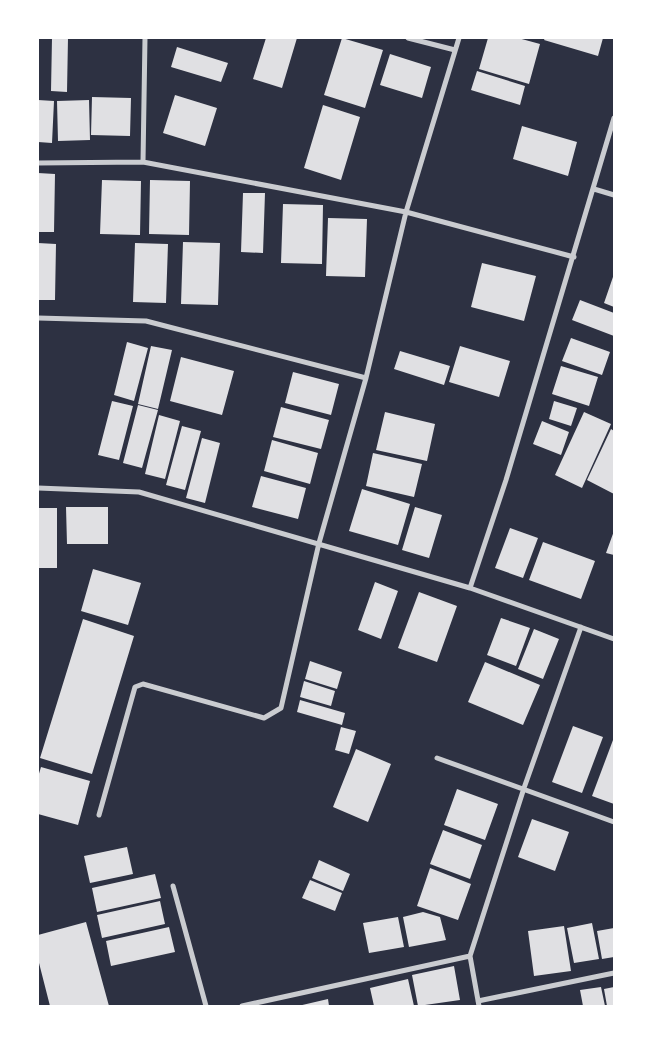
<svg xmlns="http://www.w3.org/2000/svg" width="652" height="1044" font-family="'Space Grotesk',sans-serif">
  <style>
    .building { fill: #e0e0e3 }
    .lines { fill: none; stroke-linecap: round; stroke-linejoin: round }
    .minor { stroke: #caccd0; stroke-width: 5 }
  </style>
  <rect width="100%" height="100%" fill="#2d3142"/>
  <!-- building -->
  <path class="building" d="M 52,38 L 68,38 L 67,92 L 51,91 Z
    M 266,38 L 297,38 L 282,88 L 253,79 Z
    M 342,38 L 383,50 L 365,108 L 324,95 Z
    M 488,38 L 518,38 L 540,44 L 529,84 L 479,69 Z
    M 545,38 L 603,38 L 598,56 L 544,40 Z
    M 177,47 L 228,63 L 221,82 L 171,67 Z
    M 390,54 L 431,67 L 422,98 L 380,85 Z
    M 477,71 L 525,86 L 520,105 L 471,90 Z
    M 175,95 L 217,108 L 205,146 L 163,133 Z
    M 92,97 L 131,98 L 130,136 L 91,135 Z
    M 38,100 L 54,101 L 52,143 L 38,142 Z
    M 89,100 L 90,140 L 58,141 L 57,101 Z
    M 323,105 L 360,117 L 341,180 L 304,168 Z
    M 522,126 L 577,142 L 568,176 L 513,159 Z
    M 38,173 L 55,174 L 54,232 L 38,232 Z
    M 102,180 L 141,181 L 140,235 L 100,234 Z
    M 150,180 L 190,181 L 189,235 L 149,234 Z
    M 243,193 L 265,193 L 263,253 L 241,252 Z
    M 283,204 L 323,205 L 322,264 L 281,263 Z
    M 328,218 L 367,219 L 365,277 L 326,276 Z
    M 183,242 L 220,243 L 218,305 L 181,304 Z
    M 38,243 L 56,244 L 55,300 L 38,300 Z
    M 135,243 L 168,244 L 166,303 L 133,302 Z
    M 482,263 L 536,276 L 524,321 L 471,307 Z
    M 614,274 L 614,307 L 604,303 Z
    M 580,300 L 614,313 L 614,336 L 572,320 Z
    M 571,338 L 610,352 L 602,375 L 562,361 Z
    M 127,342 L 148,348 L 134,401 L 114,395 Z
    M 151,346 L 172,350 L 158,409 L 138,404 Z
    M 460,346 L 510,361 L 499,397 L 449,382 Z
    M 400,351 L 450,366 L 444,385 L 394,369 Z
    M 181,357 L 234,371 L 222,415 L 170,401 Z
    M 561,366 L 598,377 L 589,406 L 552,394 Z
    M 293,372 L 339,384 L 331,415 L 285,403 Z
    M 112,401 L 133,406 L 119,460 L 98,455 Z
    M 554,401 L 577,408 L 571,426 L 549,419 Z
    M 138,405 L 158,410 L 142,468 L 123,463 Z
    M 281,407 L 329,420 L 321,449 L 273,437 Z
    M 385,412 L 435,424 L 427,461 L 376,450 Z
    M 584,412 L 611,424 L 582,488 L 555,475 Z
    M 159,415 L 180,421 L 165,479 L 145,474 Z
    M 542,421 L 569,432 L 561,455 L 533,444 Z
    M 182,426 L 201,431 L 185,490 L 166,485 Z
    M 611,429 L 614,431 L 614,494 L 587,480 Z
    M 202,438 L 220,443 L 205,503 L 186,498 Z
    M 272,440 L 318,453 L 310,484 L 264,471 Z
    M 373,453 L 422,464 L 414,497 L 366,486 Z
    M 261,476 L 306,488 L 298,519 L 252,507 Z
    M 362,489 L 410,504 L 398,545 L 349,531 Z
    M 66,507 L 108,507 L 108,544 L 67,544 Z
    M 415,507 L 442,515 L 429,558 L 402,550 Z
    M 38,508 L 57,508 L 57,568 L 38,568 Z
    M 510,528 L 538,538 L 523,578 L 495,568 Z
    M 614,531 L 614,555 L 606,553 Z
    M 543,542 L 595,561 L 581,599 L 529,580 Z
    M 93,569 L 141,583 L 128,625 L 81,611 Z
    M 375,582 L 398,591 L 381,639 L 358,630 Z
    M 419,592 L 457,606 L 437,662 L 398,648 Z
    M 501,618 L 530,628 L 516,666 L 487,655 Z
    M 83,619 L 134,636 L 92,774 L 40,758 Z
    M 534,629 L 559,639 L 543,679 L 518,669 Z
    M 310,661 L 342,672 L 337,689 L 305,679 Z
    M 485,662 L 540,685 L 523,725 L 468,702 Z
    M 304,681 L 335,691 L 331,706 L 300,697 Z
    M 300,700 L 345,713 L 342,725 L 297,712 Z
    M 573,726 L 603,737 L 582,793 L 552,782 Z
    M 341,727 L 356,731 L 349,754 L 335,750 Z
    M 613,740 L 614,741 L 614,804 L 592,796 Z
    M 356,749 L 391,764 L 368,822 L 333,807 Z
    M 41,767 L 90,781 L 78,825 L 38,814 L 38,777 Z
    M 457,789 L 498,804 L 485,840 L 444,825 Z
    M 532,819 L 569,832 L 555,871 L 518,857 Z
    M 443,830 L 482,845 L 470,879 L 430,864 Z
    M 127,847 L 133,874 L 90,883 L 84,856 Z
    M 319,860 L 350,874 L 343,891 L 312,878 Z
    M 430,868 L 471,884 L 458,920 L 417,906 Z
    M 155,874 L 161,898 L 97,912 L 92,888 Z
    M 310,880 L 342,893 L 335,911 L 302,898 Z
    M 160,901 L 165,924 L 102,938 L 97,915 Z
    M 423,912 L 440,917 L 446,940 L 409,947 L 403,917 Z
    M 398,917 L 404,947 L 369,953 L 363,923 Z
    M 86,922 L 109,1006 L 50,1006 L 38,959 L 38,935 Z
    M 592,923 L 599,959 L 574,963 L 567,928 Z
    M 564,926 L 571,971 L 534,976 L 528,931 Z
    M 169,927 L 175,952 L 111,966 L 106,941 Z
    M 614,928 L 614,957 L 602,959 L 597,931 Z
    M 454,966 L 460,1000 L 418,1006 L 412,975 Z
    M 408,979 L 414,1006 L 374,1006 L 370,988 Z
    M 601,987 L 605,1006 L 583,1006 L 580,990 Z
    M 614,987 L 614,1006 L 607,1006 L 604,989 Z
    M 328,999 L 329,1006 L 298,1006 Z"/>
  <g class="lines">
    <!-- minor -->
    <path class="minor" d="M 408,38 L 455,50
      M 143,162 L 145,38
      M 38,163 L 143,162 L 406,212 L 574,257
      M 594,189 L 614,195
      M 38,318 L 146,321 L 366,378
      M 38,488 L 139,492 L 470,588 L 614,639
      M 470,588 L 506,480 L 614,118
      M 437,758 L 614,822
      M 99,815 L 135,687 L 143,684 L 264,718 L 281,708 L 319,543 L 366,378 L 406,212 L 459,38
      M 173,886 L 206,1006
      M 478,1001 L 614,973
      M 242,1006 L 470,956
      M 479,1006 L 470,956 L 524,788 L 581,627"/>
  </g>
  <!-- border -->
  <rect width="652" height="1044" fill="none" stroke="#ffffff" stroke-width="78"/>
</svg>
